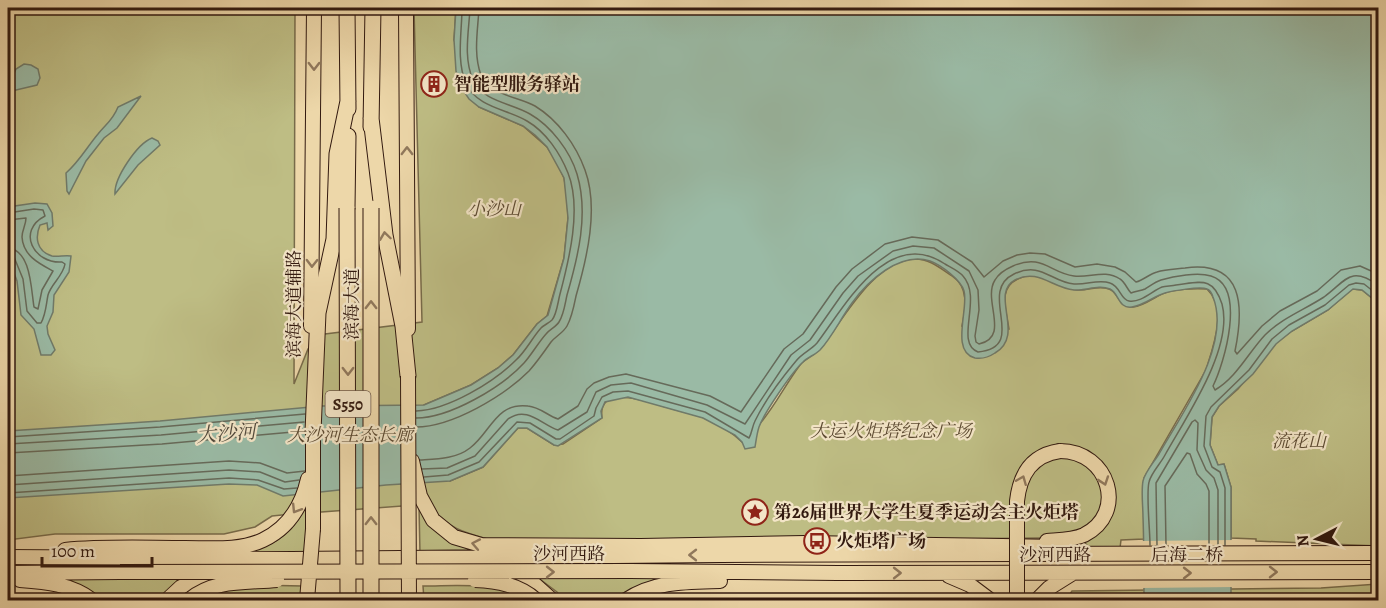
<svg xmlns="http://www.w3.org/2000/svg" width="1386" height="608" font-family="Alegreya,'Noto Serif SC',serif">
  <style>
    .green { fill: #bebd84; stroke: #786b4a; stroke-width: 1.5 }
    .water { fill: #9abaa5; stroke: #707a69; stroke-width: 1.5 }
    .pier { fill: #edd7a9 }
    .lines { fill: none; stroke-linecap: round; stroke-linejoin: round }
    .shore { stroke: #666a5a; stroke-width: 1.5 }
    .major-casing { stroke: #32190f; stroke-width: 16 }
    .highway-casing { stroke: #32190f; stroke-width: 17 }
    .major { stroke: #edd7a9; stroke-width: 14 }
    .highway { stroke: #edd7a9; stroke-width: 15 }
    .major-bridge-casing { stroke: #32190f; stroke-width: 16; stroke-linecap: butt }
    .highway-bridge-casing { stroke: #32190f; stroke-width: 17; stroke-linecap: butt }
    .major-bridge { stroke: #edd7a9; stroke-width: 14 }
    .highway-bridge { stroke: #edd7a9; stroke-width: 15 }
    .oneway { stroke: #90785c }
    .labels { text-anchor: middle; stroke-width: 4.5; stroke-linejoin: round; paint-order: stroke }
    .shield { fill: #f3e5c7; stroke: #6c5646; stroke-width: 1.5 }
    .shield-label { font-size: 16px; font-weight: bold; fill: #32190f }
    .poi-label { font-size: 18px; font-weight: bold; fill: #32190f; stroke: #f3e5c7; text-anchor: start }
    .park-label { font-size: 18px; font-style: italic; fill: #5c4a32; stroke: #f3e5c7 }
    .street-label { font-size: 18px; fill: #32190f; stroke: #f3e5c7 }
    .water-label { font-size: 20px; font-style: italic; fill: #51493c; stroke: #f3e5c7 }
  </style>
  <rect width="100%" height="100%" fill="#edd7a9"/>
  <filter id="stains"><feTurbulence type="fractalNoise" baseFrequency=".00333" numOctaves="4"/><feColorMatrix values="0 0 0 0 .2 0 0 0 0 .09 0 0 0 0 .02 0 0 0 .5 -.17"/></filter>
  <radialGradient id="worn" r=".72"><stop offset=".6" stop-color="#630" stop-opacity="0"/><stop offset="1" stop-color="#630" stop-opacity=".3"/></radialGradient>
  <!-- green -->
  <path class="green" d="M 8,8 L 295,8 L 294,384 L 308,349 L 325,334 L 422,322 L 414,8 L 456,8 L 454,40 L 479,107 L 523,126 L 547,147 L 557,162 L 564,178 L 567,196 L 568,218 L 564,258 L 547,316 L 537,324 L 513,355 L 498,368 L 471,385 L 424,405 L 450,481 L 483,467 L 518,428 L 527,428 L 554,445 L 563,444 L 602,418 C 597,383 648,402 666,407 C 678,411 690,413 702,417 C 716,423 732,432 742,442 C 747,437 753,432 758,426 C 774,408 785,385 800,365 C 806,358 815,355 821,348 C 843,320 874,260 915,259 C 930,259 940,268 952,276 C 969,287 966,308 962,326 L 1009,329 C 1006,309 997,287 1020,278 C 1026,275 1032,275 1038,276 C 1051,279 1064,289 1077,290 C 1088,291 1098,285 1109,289 C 1119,292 1118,308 1133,307 C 1144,306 1153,298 1162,294 C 1174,289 1195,288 1207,289 C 1228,309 1213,347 1206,370 L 1144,478 L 1144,539 L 1121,540 L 1120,548 L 1089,548 L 1083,540 L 1044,538 L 499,542 C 469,534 448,531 429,504 L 308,513 L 304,555 L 241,554 C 265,548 291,538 301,513 L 272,516 L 255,527 L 224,534 L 55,534 L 8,540 Z
    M 1352,289 L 1362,290 L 1378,303 L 1378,546 L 1256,541 L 1256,539 L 1231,538 L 1231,487 L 1224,464 L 1218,465 L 1210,445 L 1212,417 L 1219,406 L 1238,389 L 1276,343 L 1292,331 L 1328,310 Z
    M 419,506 C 434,535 451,545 483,553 L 420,554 Z
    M 672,576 L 652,581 L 641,586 L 619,600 L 563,600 L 557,592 L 537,577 Z
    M 50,578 L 185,579 L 161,600 L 101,600 L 82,588 Z
    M 1378,584 L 1378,600 L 1066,600 L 1072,591 L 1321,588 Z
    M 250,585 L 302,586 L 301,600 L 198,600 L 220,591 Z
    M 423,586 C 457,586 496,581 525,600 L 424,600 Z
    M 697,598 L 946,598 L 948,600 L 682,600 Z"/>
  <!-- water -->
  <path class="water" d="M 456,8 L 1378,8 L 1378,303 L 1362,290 L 1353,289 L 1328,310 L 1292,331 L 1276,344 L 1253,374 L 1219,406 L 1212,417 L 1210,445 L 1218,465 L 1224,464 L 1231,487 L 1231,600 L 1144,600 C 1144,573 1144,545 1143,517 C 1143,506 1141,492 1143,481 C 1145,472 1154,462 1159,454 C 1182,413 1232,345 1213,297 C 1212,294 1210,290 1207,289 C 1200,286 1172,291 1165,293 C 1154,296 1145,305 1132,307 C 1118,309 1119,293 1110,289 C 1098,284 1086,291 1074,290 C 1052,288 1038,268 1015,280 C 989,294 1026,335 995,353 C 989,357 981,359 975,358 C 950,352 969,308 964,291 C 961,280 941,265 930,261 C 900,251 868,281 852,303 C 841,318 832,337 820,350 C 815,355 808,357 803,362 C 792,372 764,413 759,427 C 757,433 756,441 755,447 L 745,449 L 742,442 L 735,435 L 703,418 L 628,397 L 605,402 L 601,411 L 602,418 L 558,446 L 554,445 L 527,428 L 518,428 L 483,467 L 450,481 L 386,485 L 283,496 L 257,485 L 229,484 L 8,498 L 8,431 L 160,421 L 322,406 L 424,405 L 471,385 L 498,368 L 513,355 L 537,324 L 548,315 L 564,258 L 568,218 L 564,178 L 547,147 L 535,135 L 523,126 L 479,107 L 469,99 L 461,87 L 456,71 L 454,40 Z
    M 24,64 L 31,65 L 38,69 L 40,78 L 37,85 L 12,91 L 8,87 L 16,69 Z
    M 141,96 L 117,128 L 104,138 L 86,161 L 69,194 L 67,191 L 66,173 C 79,162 87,147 98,134 C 106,124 113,120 118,107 Z
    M 152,138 L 158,141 L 160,145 L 138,165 L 115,194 C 114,178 137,144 152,138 Z
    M 35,203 L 47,204 L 52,213 L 53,226 L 48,230 L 47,223 L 40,225 C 35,237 36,251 52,256 C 58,257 65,255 71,256 L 69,272 L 54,295 L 53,312 L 47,326 L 48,334 L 55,350 L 51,355 L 41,355 L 34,329 L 21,315 L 17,281 L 8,257 L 8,207 Z"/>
  <!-- pier -->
  <path class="pier" d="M 1234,540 L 1234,587 L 1141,588 L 1141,541 Z"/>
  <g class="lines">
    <!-- shore -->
    <path class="shore" d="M 8,213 L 34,209 L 43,210 L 45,216 C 16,231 34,264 62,262 L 65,264 C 63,276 51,284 48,295 C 46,305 46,314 41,323 L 37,323 L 27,311 L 23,279 L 14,257 L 8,256
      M 8,220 L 26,218 C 26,225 22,230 22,237 C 23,256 40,264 53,271 L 42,290 L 38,309 L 34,307 C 31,289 31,250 8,248
      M 416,411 C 448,410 494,382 516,360 C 526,351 532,338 541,328 C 544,325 549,323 552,320 C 557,314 558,301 560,294 C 569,260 582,208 568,173 C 560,153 546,132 527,121 C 507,109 478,108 466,84 C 456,60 462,32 462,8
      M 416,418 C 450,418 502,387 524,363 C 532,354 538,343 546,334 C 550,329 556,327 559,322 C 564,314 565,304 567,295 C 578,257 589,214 577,174 C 570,151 551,126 530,114 C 512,103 483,102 473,80 C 463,57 469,31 470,8
      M 416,427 C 452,427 504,396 529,371 C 537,362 544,352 551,342 C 556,336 563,333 567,326 C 572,317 574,306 576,296 C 587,258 599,208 585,170 C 576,145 558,120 535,106 C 519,97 489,95 481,75 C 473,54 478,29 479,8
      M 8,437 L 160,427 L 305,414
      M 8,444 L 161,435 L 304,422
      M 8,453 L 162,444 L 304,431
      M 420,460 C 437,459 456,459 470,448 C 491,432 496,402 528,406 C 540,407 548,416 558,419 L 578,406 L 587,389 L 594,383 L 609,377 L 626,374 L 710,396 L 741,412 L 784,349 L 803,334 L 836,287 L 852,269 L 885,244 L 912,237 L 938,240 L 972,262 L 984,277 L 1003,261 L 1017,255 L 1030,253 L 1045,254 L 1075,267 L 1097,264 L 1115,267 L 1125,272 L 1136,282 C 1144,280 1149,274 1157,272 C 1165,269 1176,269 1185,268 C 1244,260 1244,307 1235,351 L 1237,354 L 1262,326 L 1280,311 L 1317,291 L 1341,270 L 1360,266 L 1378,274
      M 422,469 L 447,468 L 475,456 L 508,419 C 527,405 542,425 558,430 L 587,412 L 596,392 L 611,385 L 631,383 L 707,405 L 745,424 L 791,355 L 810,340 L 843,293 L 858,276 L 893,251 L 913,246 L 934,248 L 969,271 L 978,290 L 979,310 L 975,336 L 976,342 L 979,344 C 1011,337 982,300 995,280 C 999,273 1006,269 1013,266 C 1042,253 1050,273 1074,276 C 1090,278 1105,269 1120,279 C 1125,282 1127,289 1131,293 C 1136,291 1141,291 1145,289 C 1150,286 1155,282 1161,280 C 1174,276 1198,272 1211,276 C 1247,287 1224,364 1213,386 L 1215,390 C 1237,377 1248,353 1265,335 C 1282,318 1304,310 1324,297 C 1346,281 1350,265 1378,285
      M 8,476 L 229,461 L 260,463 L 287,473 L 305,471
      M 424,477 L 448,475 L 479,462 L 517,422 L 530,423 L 556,439 L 560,439 L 594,416 L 596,408 L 602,397 L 613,392 L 628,391 L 705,412 L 749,438 C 752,433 752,427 755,421 C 765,400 781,379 796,361 C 802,353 811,350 817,343 C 845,306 888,226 945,264 C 950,267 959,271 963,276 C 983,298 954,343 978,352 C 1030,347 976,292 1014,274 C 1041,261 1051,282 1074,284 C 1087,285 1098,279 1110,283 C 1120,286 1121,300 1129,301 C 1141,303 1152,291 1162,287 C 1166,286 1172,286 1176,285 C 1201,282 1213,276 1222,304 C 1234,348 1186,417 1165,455 C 1161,463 1151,473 1149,482 C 1146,494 1150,530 1150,545
      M 8,485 L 229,470 L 260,472 L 285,482 L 299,480
      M 8,493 L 229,478 L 258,480 L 284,489 L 297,488
      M 1157,545 L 1156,483 L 1192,422 L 1195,420 L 1198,423 L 1197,450 L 1206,470 L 1214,478 L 1218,490 L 1218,545
      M 1166,545 L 1165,486 L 1187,453 L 1190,454 L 1197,474 L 1206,484 L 1209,491 L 1209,545
      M 1225,545 L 1225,488 L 1220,472 L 1212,467 L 1204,446 L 1206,416 L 1211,407 L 1249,370 L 1272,339 L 1289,325 L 1325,305 L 1349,285 L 1356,283 L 1364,284 L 1378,295"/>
    <!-- major casing -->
    <g class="major-casing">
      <path id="major" d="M 406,8 L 408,329
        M 311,326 L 314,8
        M 313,423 L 313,529
        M 412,461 L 420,496 L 433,520 L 454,537 L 481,545 L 641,546 L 805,543 L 1059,547
        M 1047,541 C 1059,540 1073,540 1084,535 C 1128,513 1109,451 1060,451
        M 65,550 C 105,546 145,548 185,548 C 211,548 240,551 263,540 C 288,528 302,506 308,479
        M 8,557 L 292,559 L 720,555 L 1378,553
        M 630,571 L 838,573 L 1378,572
        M 509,572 L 533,583 L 552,600
        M 8,573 L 120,572
        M 949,576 L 970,585 L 990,600
        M 20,580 C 46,582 71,584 92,600
        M 167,600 L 181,587 L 213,572
        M 626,600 C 655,581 686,582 720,581
        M 1037,600 L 1049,588 L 1073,573"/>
    </g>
    <!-- highway casing -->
    <g class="highway-casing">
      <path id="highway" d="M 347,8 L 348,109
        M 371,118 L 385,235 L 403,326 L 408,376
        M 371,127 L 373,8
        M 347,208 L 348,136
        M 313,432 L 318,313 L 334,239 L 337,154 L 348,101"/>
    </g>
    <!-- major -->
    <use href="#major" class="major"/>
    <!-- highway -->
    <use href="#highway" class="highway"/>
    <!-- major-bridge casing -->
    <g class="major-bridge-casing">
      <path id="major-bridge" d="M 408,376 L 409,600
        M 120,572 L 630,571
        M 475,580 C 498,581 519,585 536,600
        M 189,600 C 214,579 246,583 277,580
        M 307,600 L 313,529
        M 1017,600 L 1017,501 C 1020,474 1032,455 1060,451"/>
    </g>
    <!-- highway-bridge casing -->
    <g class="highway-bridge-casing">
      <path id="highway-bridge" d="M 347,208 L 348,600
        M 371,600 L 371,208"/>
    </g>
    <!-- major-bridge -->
    <use href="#major-bridge" class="major-bridge"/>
    <!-- highway-bridge -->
    <use href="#highway-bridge" class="highway-bridge"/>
  </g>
  <!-- one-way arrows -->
  <defs><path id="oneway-chevron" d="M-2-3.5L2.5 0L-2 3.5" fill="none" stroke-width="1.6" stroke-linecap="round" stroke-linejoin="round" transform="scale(1.5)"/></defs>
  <g class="oneway">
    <use href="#oneway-chevron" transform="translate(314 66) rotate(90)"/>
    <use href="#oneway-chevron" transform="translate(407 151) rotate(-90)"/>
    <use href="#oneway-chevron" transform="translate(385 236) rotate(-98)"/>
    <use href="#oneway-chevron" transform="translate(312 263) rotate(91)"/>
    <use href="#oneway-chevron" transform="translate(371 305) rotate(-90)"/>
    <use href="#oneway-chevron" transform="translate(348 371) rotate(90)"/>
    <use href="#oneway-chevron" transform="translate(1022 480) rotate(-68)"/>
    <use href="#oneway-chevron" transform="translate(1104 481) rotate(71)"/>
    <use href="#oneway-chevron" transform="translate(296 509) rotate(122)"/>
    <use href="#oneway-chevron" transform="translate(371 521) rotate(-90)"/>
    <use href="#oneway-chevron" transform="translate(476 544) rotate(-169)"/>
    <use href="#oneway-chevron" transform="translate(693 555) rotate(180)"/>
    <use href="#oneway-chevron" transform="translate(550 572)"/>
    <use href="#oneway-chevron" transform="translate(1273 572)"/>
    <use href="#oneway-chevron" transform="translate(897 573)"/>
    <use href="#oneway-chevron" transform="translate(1187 573)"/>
  </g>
  <!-- icons -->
  <defs>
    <g id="building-ring" transform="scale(1.35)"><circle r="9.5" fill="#f3e5c7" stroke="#8f2418" stroke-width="1.5"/><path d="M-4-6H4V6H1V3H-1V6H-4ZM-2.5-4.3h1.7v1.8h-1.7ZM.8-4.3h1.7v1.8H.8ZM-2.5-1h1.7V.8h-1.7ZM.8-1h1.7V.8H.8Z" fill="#8f2418"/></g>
    <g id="sight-ring" transform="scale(1.35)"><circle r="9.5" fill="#f3e5c7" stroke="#8f2418" stroke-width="1.5"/><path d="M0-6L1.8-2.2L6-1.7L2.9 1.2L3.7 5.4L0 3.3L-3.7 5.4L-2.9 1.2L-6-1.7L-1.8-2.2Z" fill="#8f2418"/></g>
    <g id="bus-ring" transform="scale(1.35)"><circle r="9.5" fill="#f3e5c7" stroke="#8f2418" stroke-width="1.5"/><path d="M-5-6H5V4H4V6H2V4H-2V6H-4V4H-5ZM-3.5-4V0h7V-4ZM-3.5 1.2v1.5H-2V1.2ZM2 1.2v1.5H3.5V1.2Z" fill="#8f2418"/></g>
  </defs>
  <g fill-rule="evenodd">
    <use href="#building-ring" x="434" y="84"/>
    <use href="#sight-ring" x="755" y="512"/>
    <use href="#bus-ring" x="817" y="541"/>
  </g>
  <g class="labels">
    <!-- shield labels -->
    <rect class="shield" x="325.5" y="391" width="45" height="26" rx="4.5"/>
    <g class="shield-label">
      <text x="348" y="410">S550</text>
    </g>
    <!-- poi labels -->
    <g class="poi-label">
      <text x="454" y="90">智能型服务驿站</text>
      <text x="774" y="518">第26届世界大学生夏季运动会主火炬塔</text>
      <text x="836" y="547">火炬塔广场</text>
    </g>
    <!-- park labels -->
    <g class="park-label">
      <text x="494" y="215">小沙山</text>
      <text x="891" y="437">大运火炬塔纪念广场</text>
      <text x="350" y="441">大沙河生态长廊</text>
      <text x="1299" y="447">流花山</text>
    </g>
    <!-- street labels -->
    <g class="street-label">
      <text transform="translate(294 304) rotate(-90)" y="6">滨海大道辅路</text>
      <text transform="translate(352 304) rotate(-90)" y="6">滨海大道</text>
      <text x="569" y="560">沙河西路</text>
      <text x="1055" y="561">沙河西路</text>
      <text x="1187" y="561">后海二桥</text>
    </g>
    <!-- water labels -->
    <g class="water-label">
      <text transform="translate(226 433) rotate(-4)" y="7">大沙河</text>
    </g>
  </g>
  <!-- margin -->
  <rect width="1386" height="608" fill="none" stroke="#edd7a9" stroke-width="30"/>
  <rect x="9" y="9" width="1368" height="590" fill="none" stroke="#32190f" stroke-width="3"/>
  <rect x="15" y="15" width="1356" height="578" fill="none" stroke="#32190f" stroke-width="1.5"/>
  <!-- north arrow -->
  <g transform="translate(1317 539) rotate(263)" stroke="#f3e5c7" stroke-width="4.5" paint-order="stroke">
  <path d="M0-4.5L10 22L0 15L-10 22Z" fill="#32190f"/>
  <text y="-9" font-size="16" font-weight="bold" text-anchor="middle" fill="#32190f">N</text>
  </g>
  <!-- scale -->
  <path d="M42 557v9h110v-9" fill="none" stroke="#32190f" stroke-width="3"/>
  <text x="51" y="557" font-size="18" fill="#32190f" stroke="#f3e5c7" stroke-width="4.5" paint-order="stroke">100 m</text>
  <rect width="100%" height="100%" filter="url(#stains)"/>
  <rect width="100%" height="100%" fill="url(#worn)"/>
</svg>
